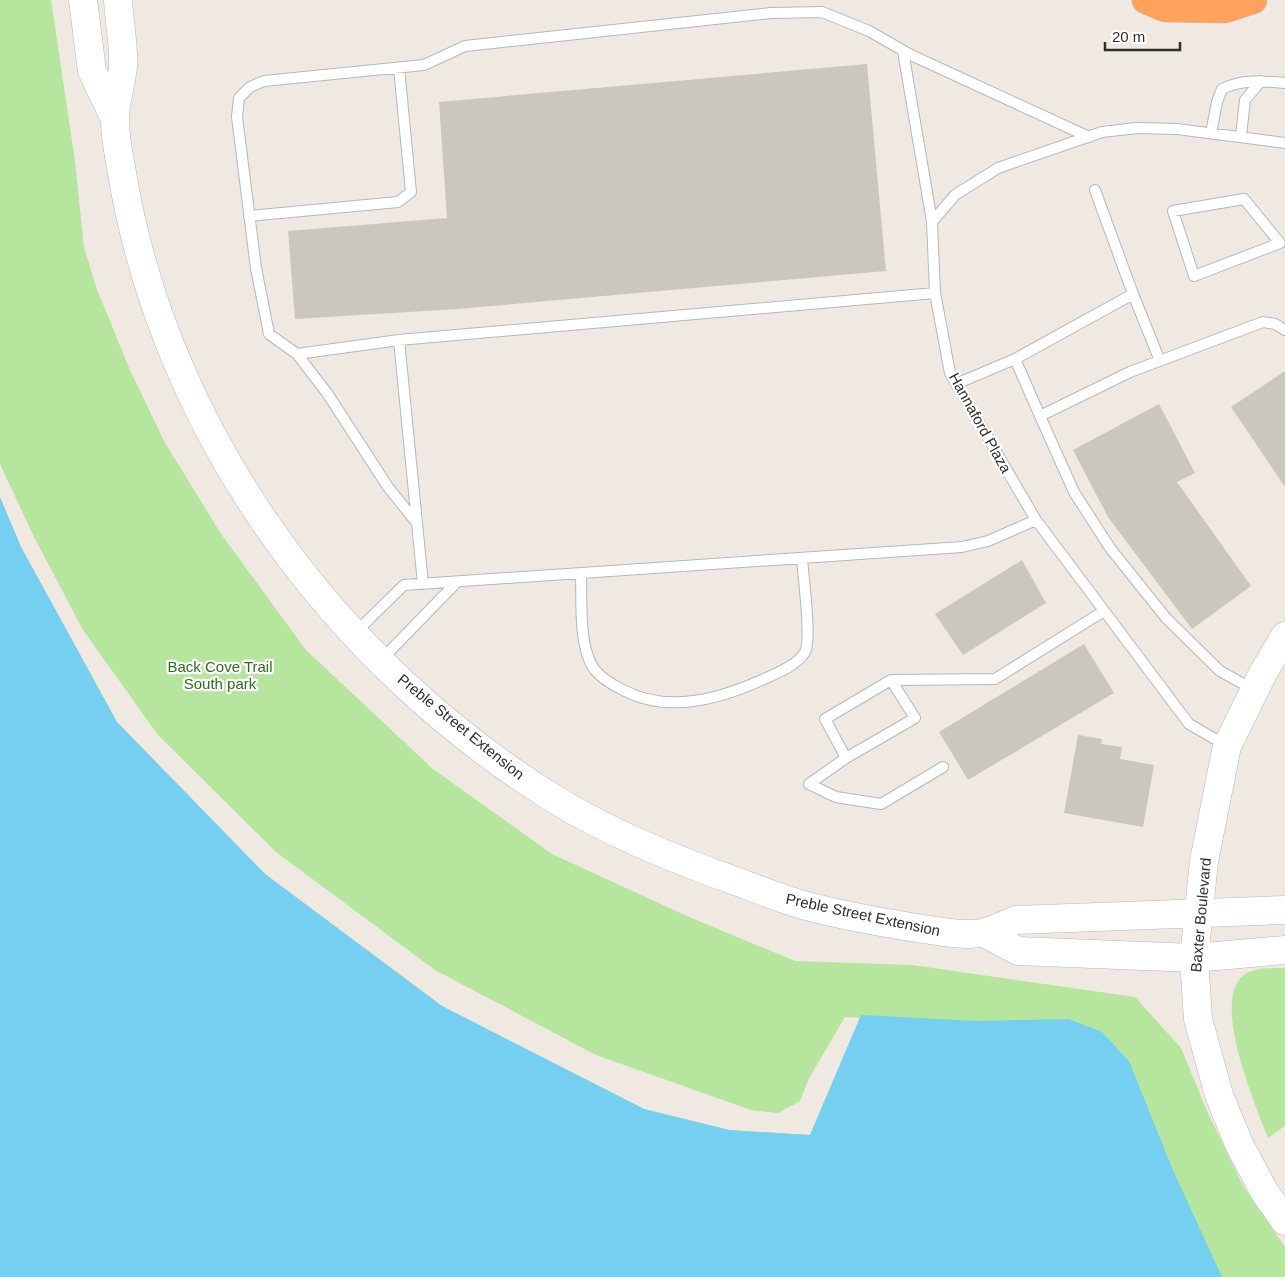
<svg xmlns="http://www.w3.org/2000/svg" width="1285" height="1277" font-family="Arial,sans-serif">
  <style>
    .green { fill: #b6e59e }
    .water { fill: #75cff0 }
    .building { fill: #cbc7bf }
    .lines { fill: none; stroke-linecap: round; stroke-linejoin: round }
    .lane-casing { stroke: #b4b7c1; stroke-width: 12 }
    .secondary-casing { stroke: #b4b7c1; stroke-width: 29 }
    .highway-casing { stroke: #c9c9c9; stroke-width: 29 }
    .lane { stroke: #fff; stroke-width: 10 }
    .secondary { stroke: #fff; stroke-width: 28 }
    .highway { stroke: #ffa35c; stroke-width: 28 }
    .labels { text-anchor: middle; stroke-width: 4.5; stroke-linejoin: round; paint-order: stroke }
    .street-label { font-size: 15px; fill: #2e2e2e; stroke: #fff }
    .park-label { font-size: 15px; fill: #2c6e1b; stroke: #fff }
  </style>
  <rect width="100%" height="100%" fill="#efe9e1"/>
  <!-- green -->
  <path class="green" d="M 0,0 L 51,0 L 75,161 L 84,247 L 96,287 L 130,370 L 164,441 L 221,534 L 306,650 L 433,769 L 552,854 L 689,917 L 795,961 L 912,965 L 1135,997 L 1181,1048 L 1207,1111 L 1243,1186 L 1285,1247 L 1285,1277 L 0,1277 L 0,497 L 21,547 L 117,722 L 265,874 L 442,1006 L 644,1109 L 729,1130 L 810,1135 L 860,1018 L 845,1017 L 809,1078 L 800,1101 L 778,1113 L 751,1110 L 596,1055 L 435,970 L 276,852 L 158,735 L 83,630 L 33,535 L 0,464 Z
    M 1285,968 L 1285,1126 L 1268,1138 C 1256,1106 1210,1001 1244,975 C 1255,967 1272,968 1285,968 Z"/>
  <!-- water -->
  <path class="water" d="M 0,497 L 21,547 L 117,722 L 265,874 L 442,1006 L 644,1109 L 729,1130 L 810,1135 L 861,1015 L 977,1021 L 1069,1019 L 1102,1032 L 1129,1061 L 1172,1168 L 1222,1277 L 0,1277 Z"/>
  <!-- building -->
  <path class="building" d="M 867,64 L 886,271 L 458,309 L 295,319 L 288,231 L 447,218 L 439,102 Z
    M 1285,371 L 1285,487 L 1231,407 Z
    M 1159,404 L 1195,473 L 1177,482 L 1251,586 L 1192,629 L 1108,517 L 1073,450 Z
    M 1022,560 L 1046,603 L 963,655 L 935,614 Z
    M 1084,644 L 1114,693 L 968,780 L 939,732 Z
    M 1078,735 L 1102,739 L 1101,744 L 1122,747 L 1120,759 L 1154,765 L 1143,827 L 1064,813 Z"/>
  <g class="lines">
    <!-- lane casing -->
    <g class="lane-casing">
      <path id="lane" d="M 903,51 L 932,222
        M 1211,133 L 1217,102 L 1222,89 C 1242,79 1263,81 1285,83
        M 1241,136 L 1245,100 L 1261,81
        M 1095,190 L 1133,294
        M 1244,199 L 1280,243 L 1194,276 L 1173,211 Z
        M 249,216 L 398,202 L 411,192 L 399,68
        M 399,340 L 423,584
        M 297,354 L 399,340 L 935,293
        M 1015,359 L 1133,294 L 1160,361
        M 956,384 L 1015,359 L 1040,416
        M 416,522 L 388,487 L 327,393 L 297,354 L 269,334 L 256,268 L 237,117 L 239,98 L 250,87 L 264,81 L 424,65 L 465,46 L 771,13 L 822,12 L 869,31 L 911,55 L 1089,137
        M 581,574 C 582,600 578,648 595,670 C 602,679 613,685 623,690 C 668,714 720,699 764,679 C 777,673 798,665 805,652 C 812,640 803,575 802,558
        M 355,633 L 404,585 L 962,547 L 988,541 L 1036,520
        M 382,659 L 456,583
        M 891,680 L 915,718 L 846,758 L 825,719 L 891,680 L 995,679 L 1104,611
        M 1254,690 L 1220,671 L 1166,618 L 1110,548 L 1074,492 L 1040,416 L 1130,372 L 1263,322 L 1275,324 L 1285,330
        M 1227,746 L 1189,724 L 1036,520 L 950,373 L 935,293 L 932,222 L 955,195 L 998,168 L 1102,132 L 1137,128 L 1177,129 L 1285,143
        M 846,758 L 809,784 L 836,797 L 881,804 L 943,767"/>
    </g>
    <!-- secondary casing -->
    <g class="secondary-casing">
      <path id="secondary" d="M 83,0 L 92,71 L 114,117
        M 118,0 C 119,21 124,44 123,65 C 122,82 116,99 115,115 C 114,134 119,155 122,173 C 165,432 334,663 556,800 C 613,835 678,861 741,883 C 762,891 782,899 803,905 C 840,915 879,922 917,928 C 938,931 961,936 982,933 C 993,931 1005,924 1016,920 L 1285,910
        M 1285,636 L 1262,675 L 1227,746 L 1204,861 L 1194,958 L 1198,1019 L 1219,1095 L 1239,1144 L 1264,1191 L 1285,1221
        M 984,933 L 1018,951 L 1194,958 L 1285,950"/>
    </g>
    <!-- highway casing -->
    <g class="highway-casing">
      <path id="highway" d="M 1146,0 L 1165,8 L 1225,9 L 1253,0"/>
    </g>
    <!-- lane -->
    <use href="#lane" class="lane"/>
    <!-- secondary -->
    <use href="#secondary" class="secondary"/>
    <!-- highway -->
    <use href="#highway" class="highway"/>
  </g>
  <g class="labels">
    <!-- street labels -->
    <g class="street-label">
      <text transform="translate(980 423) rotate(61)" y="5">Hannaford Plaza</text>
      <text transform="translate(461 727) rotate(39)" y="5">Preble Street Extension</text>
      <text transform="translate(863 915) rotate(12)" y="5">Preble Street Extension</text>
      <text transform="translate(1201 915) rotate(-85)" y="5">Baxter Boulevard</text>
    </g>
    <!-- park labels -->
    <g class="park-label">
      <text x="220" y="672">Back Cove Trail<tspan x="220" dy="17">South park</tspan></text>
    </g>
  </g>
  <!-- scale -->
  <path d="M1105 42v8h75v-8" fill="none" stroke="#2e2e2e" stroke-width="2.5"/>
  <text x="1112" y="42" font-size="15" fill="#2e2e2e" stroke="#ffffff" stroke-width="4" paint-order="stroke">20 m</text>
</svg>
